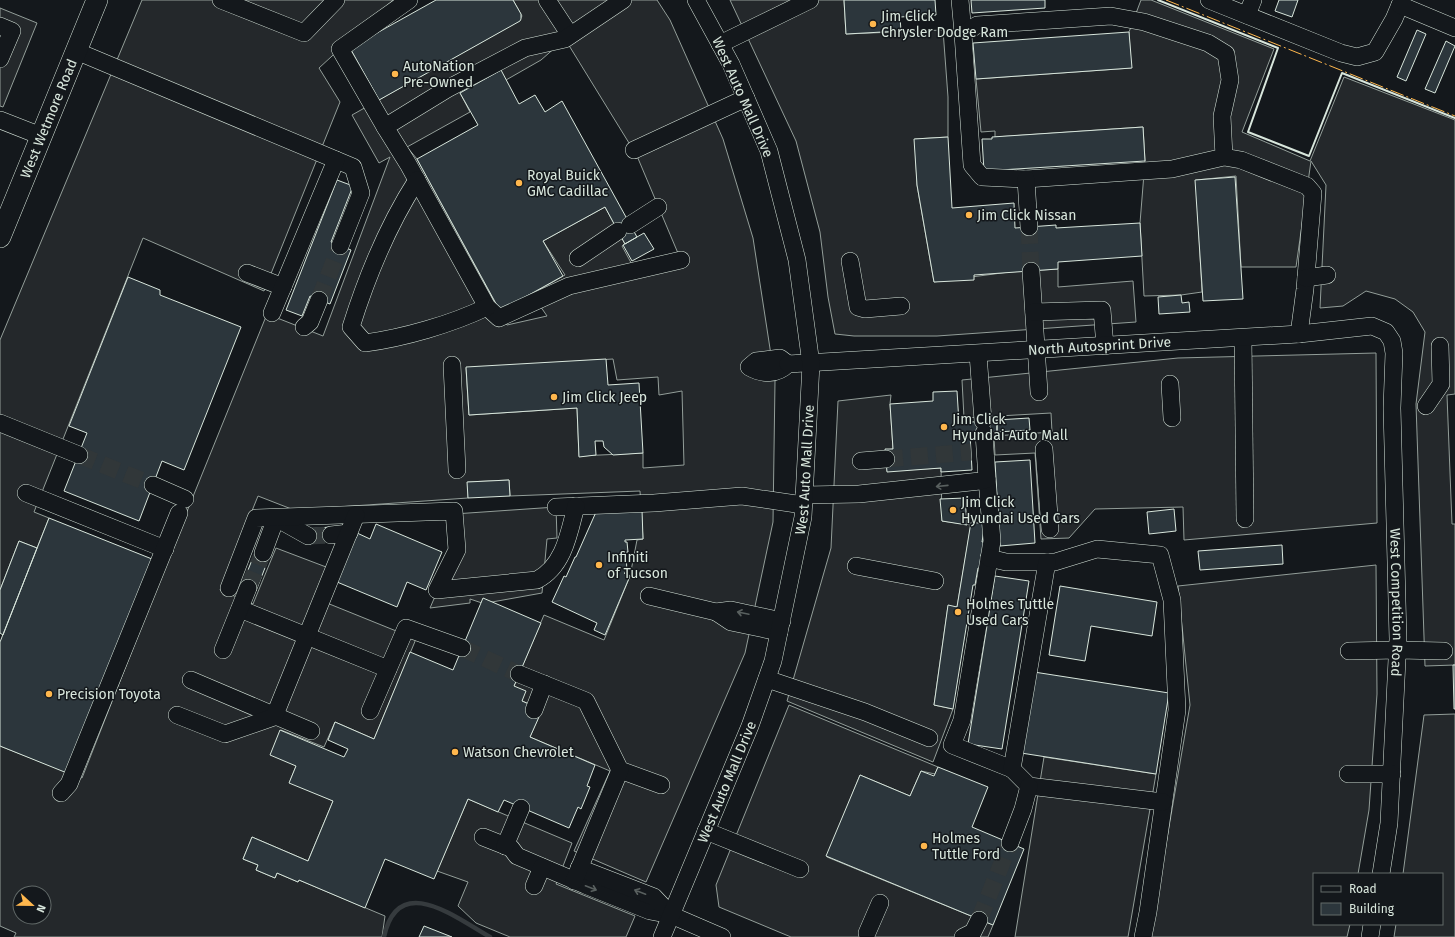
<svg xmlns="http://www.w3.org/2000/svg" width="1455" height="937" font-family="'Fira Sans',sans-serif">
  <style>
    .parking { fill: #24282b; stroke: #939e99; fill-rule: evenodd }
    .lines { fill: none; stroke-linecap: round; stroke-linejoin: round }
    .stream { stroke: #363b3e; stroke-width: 4.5 }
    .building { fill: #2c363c; stroke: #d8e6dc }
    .minor-tunnel { stroke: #313739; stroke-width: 17; stroke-dasharray: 17 8; stroke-linecap: butt }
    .minor-casing { stroke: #d8e6dc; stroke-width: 18 }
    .major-casing { stroke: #d8e6dc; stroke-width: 22 }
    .minor { stroke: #14181c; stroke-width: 17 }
    .major { stroke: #14181c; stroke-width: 21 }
    .wall { stroke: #d8e6dc; stroke-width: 2 }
    .power { stroke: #ffb74d; stroke-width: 1; stroke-dasharray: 14 3 2 3; stroke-linecap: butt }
    .oneway { stroke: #59605f }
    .poi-dot { fill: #ffb74d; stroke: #14181c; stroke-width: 1.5 }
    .labels { text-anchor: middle; stroke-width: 3; stroke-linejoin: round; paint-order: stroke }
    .poi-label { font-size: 14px; fill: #d8e6dc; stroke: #14181c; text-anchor: start }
    .street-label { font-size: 14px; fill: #d8e6dc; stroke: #14181c }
  </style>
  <rect width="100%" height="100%" fill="#14181c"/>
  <!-- parking -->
  <path class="parking" d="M 142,0 L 393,0 L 319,68 L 340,102 L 264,291 L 143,238 L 34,512 L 49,518 L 37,548 L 19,541 L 0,590 L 0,340 Z
    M 513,0 L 657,0 L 670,20 L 723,139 L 753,238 L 775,381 L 773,522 L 745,653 L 646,882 L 574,851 L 610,771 L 530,737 L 542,709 L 522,701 L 514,686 L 544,615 L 604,640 L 630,576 L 637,540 L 643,539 L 640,491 L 510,496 L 509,480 L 468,482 L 468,498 L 294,510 L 258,496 L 220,590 L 253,604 L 276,548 L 334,570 L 322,601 L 416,639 L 374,739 L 335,722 L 324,747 L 281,730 L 296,766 L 290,781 L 333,801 L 308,861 L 252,837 L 243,859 L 258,865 L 256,870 L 275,878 L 277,873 L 298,882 L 299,880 L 385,916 L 382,937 L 14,937 L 16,933 L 0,926 L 0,746 L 82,778 L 173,546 L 267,314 L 323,336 L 390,157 L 379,163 L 352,115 L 519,21 L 522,16 ZM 565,39 L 637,156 L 680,258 L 635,270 L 622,246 L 625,244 L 605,207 L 543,241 L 565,275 L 532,294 L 547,316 L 507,325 L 417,159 L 407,147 L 470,112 L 460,93 L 506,80 L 541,60 ZM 613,359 L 617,380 L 658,377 L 659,395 L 682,391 L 684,465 L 643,468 L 643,453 L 579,456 L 577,408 L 469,415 L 466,368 ZM 20,893 L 44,893 L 44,917 L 20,917 Z
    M 730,0 L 844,0 L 846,34 L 943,30 L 948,97 L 948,137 L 915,139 L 917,185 L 934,282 L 1009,272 L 1058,269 L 1058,287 L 1133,281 L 1136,322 L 937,336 L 854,336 L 835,334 L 828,297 L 820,232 L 796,141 Z
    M 1141,0 L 1151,0 L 1274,49 L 1242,132 L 1310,161 L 1344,77 L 1455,120 L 1455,394 L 1447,395 L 1452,524 L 1455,524 L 1455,665 L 1425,666 L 1416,404 L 1425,332 L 1413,312 L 1395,299 L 1366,291 L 1343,306 L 1320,308 L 1326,185 L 1311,161 L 1296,267 L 1241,267 L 1236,176 L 1196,180 L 1202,292 L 1181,295 L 1144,296 L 1140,223 L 1145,161 L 1143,127 L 995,137 L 995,131 L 981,132 L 976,79 L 1131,68 L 1129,32 Z
    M 0,8 L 37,23 L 3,107 L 0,106 Z
    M 1376,353 L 1377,523 L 1184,540 L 1183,507 L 1095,509 L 1069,538 L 1041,539 L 1035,453 L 995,455 L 994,436 L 1052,432 L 1051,413 L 964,418 L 962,380 L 1178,358 Z
    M 891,395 L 890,404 L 893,449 L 885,450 L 887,471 L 941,468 L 942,521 L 971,525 L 957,607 L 948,606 L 934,705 L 953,709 L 933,762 L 787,701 L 831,548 L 838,401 Z
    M 556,507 L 557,538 L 547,539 L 542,593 L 492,602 L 482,603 L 470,599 L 470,603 L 430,608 L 456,548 L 454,514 Z
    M 1376,565 L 1377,694 L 1369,810 L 1358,874 L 1314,874 L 1314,924 L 1350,924 L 1347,937 L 1150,937 L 1190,705 L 1178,586 Z
    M 789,705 L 938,767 L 935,774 L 921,771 L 910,796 L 860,775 L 827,857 L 993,925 L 988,937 L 791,937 L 719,907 L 716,885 Z
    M 1455,714 L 1455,937 L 1394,937 L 1396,924 L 1442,924 L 1442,874 L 1403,874 L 1424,715 Z
    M 1044,757 L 1156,774 L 1128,937 L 1015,937 Z
    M 468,799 L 572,843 L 556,884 L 635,916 L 626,937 L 510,937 L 476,923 L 458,906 L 468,882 L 437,871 Z"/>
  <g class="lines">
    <!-- stream -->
    <path class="stream" d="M 384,937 C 398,871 456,918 490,937"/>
  </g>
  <!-- building -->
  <path class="building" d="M 436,0 L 513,0 L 521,14 L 521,19 L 520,21 L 379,100 L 350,48 Z
    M 844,0 L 935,0 L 936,15 L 900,17 L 901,31 L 846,34 Z
    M 971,0 L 1045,0 L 1045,8 L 972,13 Z
    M 1279,0 L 1298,0 L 1292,17 L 1275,11 Z
    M 1417,30 L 1426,34 L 1406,81 L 1397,77 Z
    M 1129,32 L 1132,68 L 976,79 L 973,43 Z
    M 1446,41 L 1455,46 L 1435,93 L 1425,89 Z
    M 501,70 L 519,104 L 535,95 L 545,112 L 562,101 L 637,237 L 625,244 L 605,207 L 543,241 L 563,276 L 500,311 L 417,159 L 478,125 L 460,93 Z
    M 1143,127 L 1145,161 L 984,171 L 982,139 L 992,139 L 992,137 Z
    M 948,137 L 952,208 L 1014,203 L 1015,228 L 1056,225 L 1056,228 L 1140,223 L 1142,256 L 1058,262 L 1058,269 L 974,275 L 974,280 L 934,282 L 917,185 L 914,139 Z
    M 1235,177 L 1243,299 L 1203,301 L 1195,180 Z
    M 337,180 L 353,186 L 331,242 L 351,250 L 330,304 L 310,296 L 302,316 L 286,310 Z
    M 644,233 L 654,249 L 632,261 L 623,245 Z
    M 128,277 L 160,290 L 160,295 L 241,327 L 184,470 L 162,461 L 139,521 L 64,491 L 87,433 L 69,426 Z
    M 1181,295 L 1182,303 L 1189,302 L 1190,312 L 1159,314 L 1158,297 Z
    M 606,359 L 608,385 L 639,383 L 643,453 L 613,455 L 604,447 L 603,441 L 595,441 L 596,455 L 579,457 L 577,408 L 469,415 L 466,367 Z
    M 957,391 L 959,423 L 997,420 L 997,432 L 970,434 L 972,470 L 941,472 L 941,468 L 887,472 L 885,449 L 893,449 L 890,404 L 933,401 L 933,392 Z
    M 1029,418 L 1030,430 L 997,432 L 997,420 Z
    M 1030,460 L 1035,543 L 1000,546 L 995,462 Z
    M 509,480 L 510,496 L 468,498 L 467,482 Z
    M 965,498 L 967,525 L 942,521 L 940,499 Z
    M 1174,509 L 1176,531 L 1149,534 L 1147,512 Z
    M 642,510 L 643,539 L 625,540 L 625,542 L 627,542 L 628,552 L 626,552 L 627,573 L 624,573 L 630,576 L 605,635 L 594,630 L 597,623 L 552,602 L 564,576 L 566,577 L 575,557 L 576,557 L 596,512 Z
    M 49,518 L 152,559 L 67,773 L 0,746 L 0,642 Z
    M 971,522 L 985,524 L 982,542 L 985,542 L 981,569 L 978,568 L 975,585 L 973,585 L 953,709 L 934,705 L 948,605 L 957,607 Z
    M 376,524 L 442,552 L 426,590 L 407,582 L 397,607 L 337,582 L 357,533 L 370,539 Z
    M 330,527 L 331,539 L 308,540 L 307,529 Z
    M 19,541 L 37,548 L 3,635 L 0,633 L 0,590 Z
    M 1282,545 L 1283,564 L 1200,570 L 1198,551 Z
    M 256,550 L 270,555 L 256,591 L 242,585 Z
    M 995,576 L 1029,581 L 1002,749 L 968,744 Z
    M 1060,586 L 1157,602 L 1152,636 L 1091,626 L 1085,661 L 1049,655 Z
    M 483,598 L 541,623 L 514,686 L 526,691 L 522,701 L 531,705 L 528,712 L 539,717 L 530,737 L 595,765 L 587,786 L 590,787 L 581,809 L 578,807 L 569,828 L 504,800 L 498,812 L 468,799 L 434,879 L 385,859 L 365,908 L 299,880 L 298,882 L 277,873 L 275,878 L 256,870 L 258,865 L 243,859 L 252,837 L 308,861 L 333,801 L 289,783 L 296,766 L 270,755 L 280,730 L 344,757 L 348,749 L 328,740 L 335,722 L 374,739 L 410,652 L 453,670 Z
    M 1453,665 L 1455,665 L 1455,709 L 1454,709 Z
    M 1034,672 L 1169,693 L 1156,774 L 1021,753 Z
    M 938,767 L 988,787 L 972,827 L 1024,849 L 993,925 L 826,856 L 860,775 L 910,796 L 921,771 L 934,776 Z
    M 424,926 L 452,937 L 419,937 Z"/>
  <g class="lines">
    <!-- minor-tunnel -->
    <path class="minor-tunnel" d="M 1029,227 L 1031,271
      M 319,300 L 340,246
      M 79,455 L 153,485
      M 886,459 L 971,452
      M 308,536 L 331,535
      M 248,588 L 263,553
      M 462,648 L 519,674
      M 979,920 L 1010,843"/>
    <!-- minor casing -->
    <g class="minor-casing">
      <g id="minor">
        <path d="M 221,0 L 304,33 L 336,0"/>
        <path d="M 547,0 L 570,35"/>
        <path d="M 623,0 L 565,39 L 525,48 L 447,89 L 385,127 L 408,164 L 487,307 L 499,318 L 569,286 L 681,260"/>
        <path d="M 960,0 L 963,33"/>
        <path d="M 1209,0 L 1341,53 L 1357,57 L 1375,52 L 1394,19 L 1402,0"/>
        <path d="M 1400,5 L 1455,28"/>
        <path d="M 1247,15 L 1253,0"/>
        <path d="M 0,26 L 12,31 L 0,59"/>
        <path d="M 720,44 L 810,0"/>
        <path d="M 76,51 L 353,167 L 361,193 L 340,246"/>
        <path d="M 0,120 L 41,136"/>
        <path d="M 385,127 L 340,49 L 409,0"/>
        <path d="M 634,150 L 746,98"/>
        <path d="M 1224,157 L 1222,116 L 1230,80 L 1226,54 L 1208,43 L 1144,22 L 1111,16 L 977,25 L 963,34 L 972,165 L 982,177 L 1026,179 L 1172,169 L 1224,157 L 1241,160 L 1307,186 L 1313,193 L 1305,289 L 1299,334"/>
        <path d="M 1026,179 L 1029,227"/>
        <path d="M 417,180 C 388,225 367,276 351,327 L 365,343 C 403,338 452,324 487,307"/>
        <path d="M 630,225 L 658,207"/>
        <path d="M 578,258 L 618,231"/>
        <path d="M 850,261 L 858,307 L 865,309 L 901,306"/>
        <path d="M 1031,271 L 1039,392"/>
        <path d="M 247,273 L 283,287"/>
        <path d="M 1306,278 L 1327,275"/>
        <path d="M 1034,312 L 1102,310 L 1105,346"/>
        <path d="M 272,313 L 336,160"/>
        <path d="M 304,327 L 310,322 L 319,300"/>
        <path d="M 1243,338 L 1245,519"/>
        <path d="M 978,354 L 983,421"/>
        <path d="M 780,358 L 788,364 C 777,375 763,375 749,367 L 756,361 Z"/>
        <path id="s1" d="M 788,364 L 1299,334 L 1372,326 L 1386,332 L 1392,341 L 1394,353 L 1392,408 L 1398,639 L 1389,823 L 1381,874"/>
        <path d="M 452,365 L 457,470"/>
        <path d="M 1170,384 L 1172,418"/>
        <path d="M 1426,406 L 1441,384 L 1440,346"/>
        <path d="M 0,423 L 79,455"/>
        <path d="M 1044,449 L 1050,529"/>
        <path d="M 861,461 L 886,459"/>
        <path d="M 987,479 L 992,541 L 962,720 L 952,745 L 1012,769"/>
        <path d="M 153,485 L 185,499"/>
        <path d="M 26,493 L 165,549"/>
        <path d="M 804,495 L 859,494 L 980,481 L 987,479 L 984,433"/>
        <path d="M 556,507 L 654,503 L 742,496 L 803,505"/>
        <path d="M 331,535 L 349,533"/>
        <path d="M 263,553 L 276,518 L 308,536"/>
        <path d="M 989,558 L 1006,562 L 1055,562 L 1097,549 L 1160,555 L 1172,600 L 1177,710 L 1148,912 L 1143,937"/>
        <path d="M 1047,562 L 1012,769 L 1029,786 L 1163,802"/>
        <path d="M 856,566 L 935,581"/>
        <path d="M 229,588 L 256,518 L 454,511 L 457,550 L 437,590 L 537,580 C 564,566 569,533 576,506"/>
        <path d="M 649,596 L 716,612"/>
        <path d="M 240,609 L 388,669"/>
        <path d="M 779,632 L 731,622 L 716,612 L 731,610 L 782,621"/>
        <path d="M 223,650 L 248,588"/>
        <path d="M 1349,651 L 1398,650 L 1444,651"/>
        <path d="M 519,674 L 586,701 L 620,770 L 661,785"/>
        <path d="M 767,679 L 865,712 L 929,738"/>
        <path d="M 191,680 L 311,731"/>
        <path d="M 534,710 L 544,684"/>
        <path d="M 370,711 L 406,628 L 462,648"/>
        <path d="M 177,715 L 225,734 L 274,717 L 356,515"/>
        <path d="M 1348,774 L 1392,774"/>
        <path d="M 61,793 L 69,784 L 179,513"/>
        <path d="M 706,831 L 800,869"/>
        <path d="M 483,837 L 511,848 L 517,856 L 585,885 L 650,911 L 671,915 L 722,937"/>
        <path d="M 1010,843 L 1023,809 L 1029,786"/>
        <path d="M 505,846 L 521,808"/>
        <path d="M 579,868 L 654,897 L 671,915"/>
        <path d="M 574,881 L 620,770"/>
        <path d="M 534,886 L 542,867"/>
        <path d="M 867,933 L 880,903"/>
        <path id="s2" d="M 662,937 L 750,726 L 773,661 L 803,517 L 811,364 L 797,260 L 769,151 L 731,64 L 696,0"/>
        <path d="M 963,937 L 973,932 L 979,920"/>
        <path d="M 1370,937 L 1372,924"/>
      </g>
    </g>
    <!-- major casing -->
    <g class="major-casing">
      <g id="major">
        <path id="s3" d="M 0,237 L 97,0"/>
      </g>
    </g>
    <!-- minor -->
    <use href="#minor" class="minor"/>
    <!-- major -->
    <use href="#major" class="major"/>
    <!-- wall -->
    <path class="wall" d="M 1158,0 L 1278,48 L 1248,132 L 1309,156 L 1342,73 L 1455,118"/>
    <!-- power -->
    <path class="power" d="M 1166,0 L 1455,116"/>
  </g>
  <!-- one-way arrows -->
  <defs><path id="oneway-shaft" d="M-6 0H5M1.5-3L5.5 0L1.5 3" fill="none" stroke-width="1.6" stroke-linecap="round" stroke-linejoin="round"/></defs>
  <g class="oneway">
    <use href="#oneway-shaft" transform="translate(942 486) rotate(174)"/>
    <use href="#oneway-shaft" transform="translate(743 613) rotate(-168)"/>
    <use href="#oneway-shaft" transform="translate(591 888) rotate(21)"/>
    <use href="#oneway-shaft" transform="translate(640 892) rotate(-159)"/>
  </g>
  <!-- markers -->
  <g class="poi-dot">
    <circle cx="873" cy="24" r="4"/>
    <circle cx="395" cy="74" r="4"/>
    <circle cx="519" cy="183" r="4"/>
    <circle cx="969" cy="215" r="4"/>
    <circle cx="554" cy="397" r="4"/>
    <circle cx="944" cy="427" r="4"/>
    <circle cx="953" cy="510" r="4"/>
    <circle cx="599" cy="565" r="4"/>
    <circle cx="958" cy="612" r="4"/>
    <circle cx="49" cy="694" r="4"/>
    <circle cx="455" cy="752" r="4"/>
    <circle cx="924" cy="846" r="4"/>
  </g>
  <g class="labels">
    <!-- poi labels -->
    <g class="poi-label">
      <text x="881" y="21">Jim Click<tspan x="881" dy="16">Chrysler Dodge Ram</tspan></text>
      <text x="403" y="71">AutoNation<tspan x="403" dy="16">Pre-Owned</tspan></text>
      <text x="527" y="180">Royal Buick<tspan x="527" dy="16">GMC Cadillac</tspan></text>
      <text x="977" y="220">Jim Click Nissan</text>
      <text x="562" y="402">Jim Click Jeep</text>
      <text x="952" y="424">Jim Click<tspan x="952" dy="16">Hyundai Auto Mall</tspan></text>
      <text x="961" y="507">Jim Click<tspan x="961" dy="16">Hyundai Used Cars</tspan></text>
      <text x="607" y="562">Infiniti<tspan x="607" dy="16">of Tucson</tspan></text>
      <text x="966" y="609">Holmes Tuttle<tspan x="966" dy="16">Used Cars</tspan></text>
      <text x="57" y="699">Precision Toyota</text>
      <text x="463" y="757">Watson Chevrolet</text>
      <text x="932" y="843">Holmes<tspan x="932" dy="16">Tuttle Ford</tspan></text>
    </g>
    <!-- street labels -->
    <g class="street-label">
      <text transform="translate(743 97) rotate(66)" y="5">West Auto Mall Drive</text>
      <text dy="5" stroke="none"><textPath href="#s3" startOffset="128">West Wetmore Road</textPath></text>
      <text dy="5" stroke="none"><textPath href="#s1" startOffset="312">North Autosprint Drive</textPath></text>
      <text dy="5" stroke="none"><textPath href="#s2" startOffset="492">West Auto Mall Drive</textPath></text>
      <text dy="5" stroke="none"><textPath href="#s1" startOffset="873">West Competition Road</textPath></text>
      <text dy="5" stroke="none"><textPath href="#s2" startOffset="168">West Auto Mall Drive</textPath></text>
    </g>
  </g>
  <!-- legend -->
  <rect x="1313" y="873" width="130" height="52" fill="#14181c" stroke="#626a69"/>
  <rect x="1321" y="886" width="20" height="6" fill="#14181c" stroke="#626a69"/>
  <text x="1349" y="893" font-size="12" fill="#d8e6dc">Road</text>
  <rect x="1321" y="903" width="20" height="12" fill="#2c363c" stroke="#626a69"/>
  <text x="1349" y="913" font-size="12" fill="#d8e6dc">Building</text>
  <!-- north arrow -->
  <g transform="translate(32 905) rotate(112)"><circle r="19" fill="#14181c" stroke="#626a69"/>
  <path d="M0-3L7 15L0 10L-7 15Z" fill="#ffb74d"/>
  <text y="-6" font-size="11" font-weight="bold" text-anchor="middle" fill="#d8e6dc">N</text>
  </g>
</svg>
